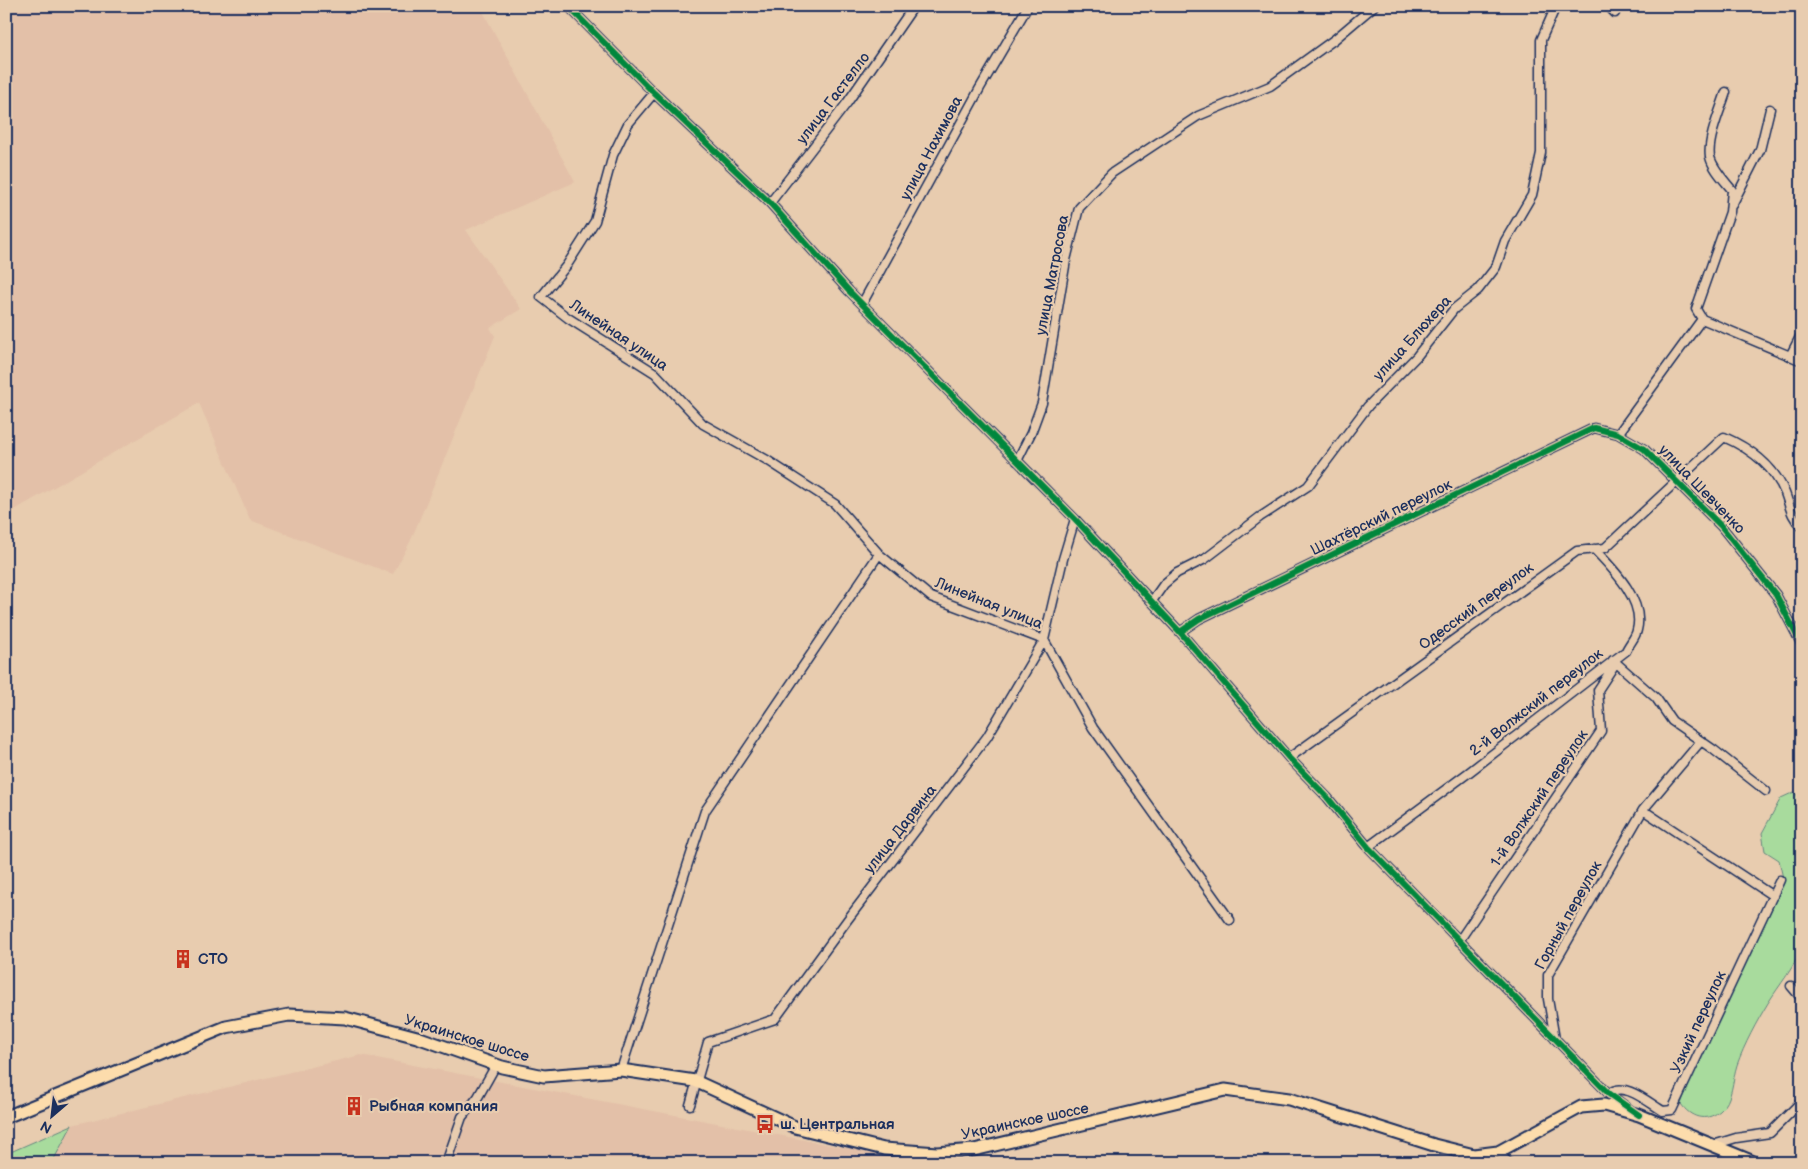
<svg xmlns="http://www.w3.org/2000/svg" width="1808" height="1169" font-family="'Balsamiq Sans',sans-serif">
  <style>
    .built { fill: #e3c0a8 }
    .green { fill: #a8db9d; stroke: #62857e }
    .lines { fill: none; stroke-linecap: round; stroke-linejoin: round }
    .minor-casing { stroke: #1b2f5e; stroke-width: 11 }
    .highway-casing { stroke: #1b2f5e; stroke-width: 15 }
    .minor { stroke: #e8ccaf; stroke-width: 8 }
    .highway { stroke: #fcdcac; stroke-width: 11 }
    .cycleway-casing { stroke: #e8ccaf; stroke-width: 9 }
    .cycleway { stroke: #00873e; stroke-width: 6 }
    .labels { text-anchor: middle; stroke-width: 4.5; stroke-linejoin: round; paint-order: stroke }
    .street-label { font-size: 15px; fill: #1b2f5e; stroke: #e8ccaf }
    .poi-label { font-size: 15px; font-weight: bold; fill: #1b2f5e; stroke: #e8ccaf; text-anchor: start }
  </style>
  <rect width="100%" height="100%" fill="#e8ccaf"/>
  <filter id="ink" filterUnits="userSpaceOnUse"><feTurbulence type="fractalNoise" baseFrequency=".02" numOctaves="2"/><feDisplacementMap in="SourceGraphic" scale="10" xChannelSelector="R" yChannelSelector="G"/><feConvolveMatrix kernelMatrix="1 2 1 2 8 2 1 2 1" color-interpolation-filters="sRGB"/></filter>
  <g filter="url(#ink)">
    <!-- built -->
    <path class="built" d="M 6,6 L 480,6 L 575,182 L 466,230 L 521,309 L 490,328 L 495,336 L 411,540 L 393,574 L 250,520 L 199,403 L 6,515 Z
      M 361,1055 L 925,1163 L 52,1163 L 72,1125 Z"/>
    <!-- green -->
    <path class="green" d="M 1794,792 L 1802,801 L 1802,947 C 1794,968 1780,984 1768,1003 C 1757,1021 1744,1045 1737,1065 C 1732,1080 1733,1101 1720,1111 C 1705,1123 1690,1117 1681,1104 L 1688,1085 L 1784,883 L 1779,860 L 1765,851 L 1762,833 L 1781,798 Z
      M 72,1125 L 52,1163 L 6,1163 L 6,1154 Z"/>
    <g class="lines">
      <!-- minor casing -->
      <g class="minor-casing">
        <path id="minor" d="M 568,6 L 654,93 L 770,203 L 849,291 L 1075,519 L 1180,632 L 1289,758 L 1327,797 L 1368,847 L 1609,1094 L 1632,1111
          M 1608,6 L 1615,13
          M 654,93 L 628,124 L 613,155 L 595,221 L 567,265 L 541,297 L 568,318 L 655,373 L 703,424 L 767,460 L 835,504 L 879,554 L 931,597 L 1044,640 L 1093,728 L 1230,920
          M 770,203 L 847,103 L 914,6
          M 1732,205 L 1760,150 L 1770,109
          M 862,304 L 980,88 L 1028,6
          M 1702,319 L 1696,309 L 1730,212 L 1732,190 C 1724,180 1713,169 1710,157 C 1707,140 1721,108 1726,92
          M 1702,319 L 1802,361
          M 1790,356 L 1802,333
          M 1618,434 L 1702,319
          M 1017,461 L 1031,433 L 1042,403 L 1066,260 L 1079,208 L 1112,173 L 1198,116 L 1270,86 L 1335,39 L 1374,6
          M 1152,601 L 1164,584 L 1177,573 L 1205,559 L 1260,517 L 1308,486 L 1368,406 L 1417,356 L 1454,309 L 1478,290 L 1496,267 L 1505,241 L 1532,195 L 1541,153 L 1541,40 L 1556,6
          M 1180,632 L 1199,619 L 1594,428 L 1618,434 L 1644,449 L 1721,526 L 1776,595 L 1802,645
          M 1613,660 L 1656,698 L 1672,721 L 1714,750 L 1766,791
          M 1289,758 L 1577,551 L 1605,548 L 1724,437 C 1749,448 1774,466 1785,493 C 1790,506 1791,517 1802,527
          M 1643,810 L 1773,896
          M 1368,847 L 1468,773 L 1626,651 C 1629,644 1636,637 1637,630 C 1645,600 1612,568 1594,549
          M 1459,941 L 1601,731 L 1598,690 L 1615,664
          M 1791,986 L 1802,999
          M 1555,1039 L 1548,999 L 1548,975 L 1643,810 L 1701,741
          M 621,1070 L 705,811 L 879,554
          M 1609,1094 C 1623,1080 1649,1103 1663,1111 L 1672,1110 L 1780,880
          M 690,1105 L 708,1042 L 775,1019 L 848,919 L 987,737 L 1044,640 L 1063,559 L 1075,519
          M 1713,1145 L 1736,1138 L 1770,1133 L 1802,1101
          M 1498,1152 L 1509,1163
          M 446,1163 L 462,1117 L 478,1097 L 496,1065"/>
      </g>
      <!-- highway casing -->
      <g class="highway-casing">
        <path id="highway" d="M 6,1117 L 226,1027 L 289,1015 L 345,1018 L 417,1037 L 502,1067 L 544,1076 L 621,1070 L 695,1081 L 795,1127 L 884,1149 L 937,1153 L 974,1150 L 1225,1090 L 1289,1099 L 1434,1145 L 1474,1155 L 1498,1152 L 1581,1107 L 1604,1105 L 1639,1115 L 1756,1163"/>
      </g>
      <!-- minor -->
      <use href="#minor" class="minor"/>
      <!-- highway -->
      <use href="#highway" class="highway"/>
      <!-- cycleway casing -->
      <g class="cycleway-casing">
        <path id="cycleway" d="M 568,6 L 654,93 L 770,203 L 849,291 L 1075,519 L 1180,632 L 1289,758 L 1327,797 L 1368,847 L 1609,1094 L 1639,1115
          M 1180,632 L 1199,619 L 1594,428 L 1618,434 L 1644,449 L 1721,526 L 1776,595 L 1802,645"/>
      </g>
      <!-- cycleway -->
      <use href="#cycleway" class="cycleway"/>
    </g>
  </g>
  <!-- icons -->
  <defs>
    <g id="building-bare" transform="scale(1.5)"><path d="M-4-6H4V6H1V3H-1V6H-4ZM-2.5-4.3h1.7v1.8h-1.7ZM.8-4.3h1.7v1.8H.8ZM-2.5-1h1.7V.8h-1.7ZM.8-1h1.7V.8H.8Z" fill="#c8321e" stroke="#e8ccaf" stroke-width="2.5" paint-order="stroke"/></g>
    <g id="bus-bare" transform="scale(1.5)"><path d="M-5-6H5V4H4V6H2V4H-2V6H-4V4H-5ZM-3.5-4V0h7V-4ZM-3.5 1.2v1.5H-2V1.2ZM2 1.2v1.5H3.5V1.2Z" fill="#c8321e" stroke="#e8ccaf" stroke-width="2.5" paint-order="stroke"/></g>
  </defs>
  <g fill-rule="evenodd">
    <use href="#building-bare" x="183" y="959"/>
    <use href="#building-bare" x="354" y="1106"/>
    <use href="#bus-bare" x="765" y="1124"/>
  </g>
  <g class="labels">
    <!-- street labels -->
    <g class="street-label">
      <text transform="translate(833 98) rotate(-53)" y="5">улица Гастелло</text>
      <text transform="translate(931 148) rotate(-62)" y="5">улица Нахимова</text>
      <text transform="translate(1052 275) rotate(-79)" y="5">улица Матросова</text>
      <text transform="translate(619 335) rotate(34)" y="5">Линейная улица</text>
      <text transform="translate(1412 338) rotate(-48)" y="5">улица Блюхера</text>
      <text transform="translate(1702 489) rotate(46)" y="5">улица Шевченко</text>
      <text transform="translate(1381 517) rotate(-26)" y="5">Шахтёрский переулок</text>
      <text transform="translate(989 603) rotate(22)" y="5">Линейная улица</text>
      <text transform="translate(1476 606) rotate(-36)" y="5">Одесский переулок</text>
      <text transform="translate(1536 702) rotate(-38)" y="5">2-й Волжский переулок</text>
      <text transform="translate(1539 798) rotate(-56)" y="5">1-й Волжский переулок</text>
      <text transform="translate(900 829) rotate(-52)" y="5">улица Дарвина</text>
      <text transform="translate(1568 915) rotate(-61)" y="5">Горный переулок</text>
      <text transform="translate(1698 1022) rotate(-65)" y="5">Узкий переулок</text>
      <text transform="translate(467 1038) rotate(17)" y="5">Украинское шоссе</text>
      <text transform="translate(1025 1121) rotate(-12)" y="5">Украинское шоссе</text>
    </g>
    <!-- poi labels -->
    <g class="poi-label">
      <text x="198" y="964">СТО</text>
      <text x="369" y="1111">Рыбная компания</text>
      <text x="780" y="1129">ш. Центральная</text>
    </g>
  </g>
  <!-- margin -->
  <rect width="1808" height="1169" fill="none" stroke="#e8ccaf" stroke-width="25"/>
  <rect x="12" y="12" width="1783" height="1144" fill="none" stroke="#1b2f5e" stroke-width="2" filter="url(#ink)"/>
  <!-- north arrow -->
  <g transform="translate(52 1116) rotate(208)" stroke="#e8ccaf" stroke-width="4" paint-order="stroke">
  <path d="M0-4L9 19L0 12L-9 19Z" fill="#1b2f5e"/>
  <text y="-8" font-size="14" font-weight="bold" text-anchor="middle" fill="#1b2f5e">N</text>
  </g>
</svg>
